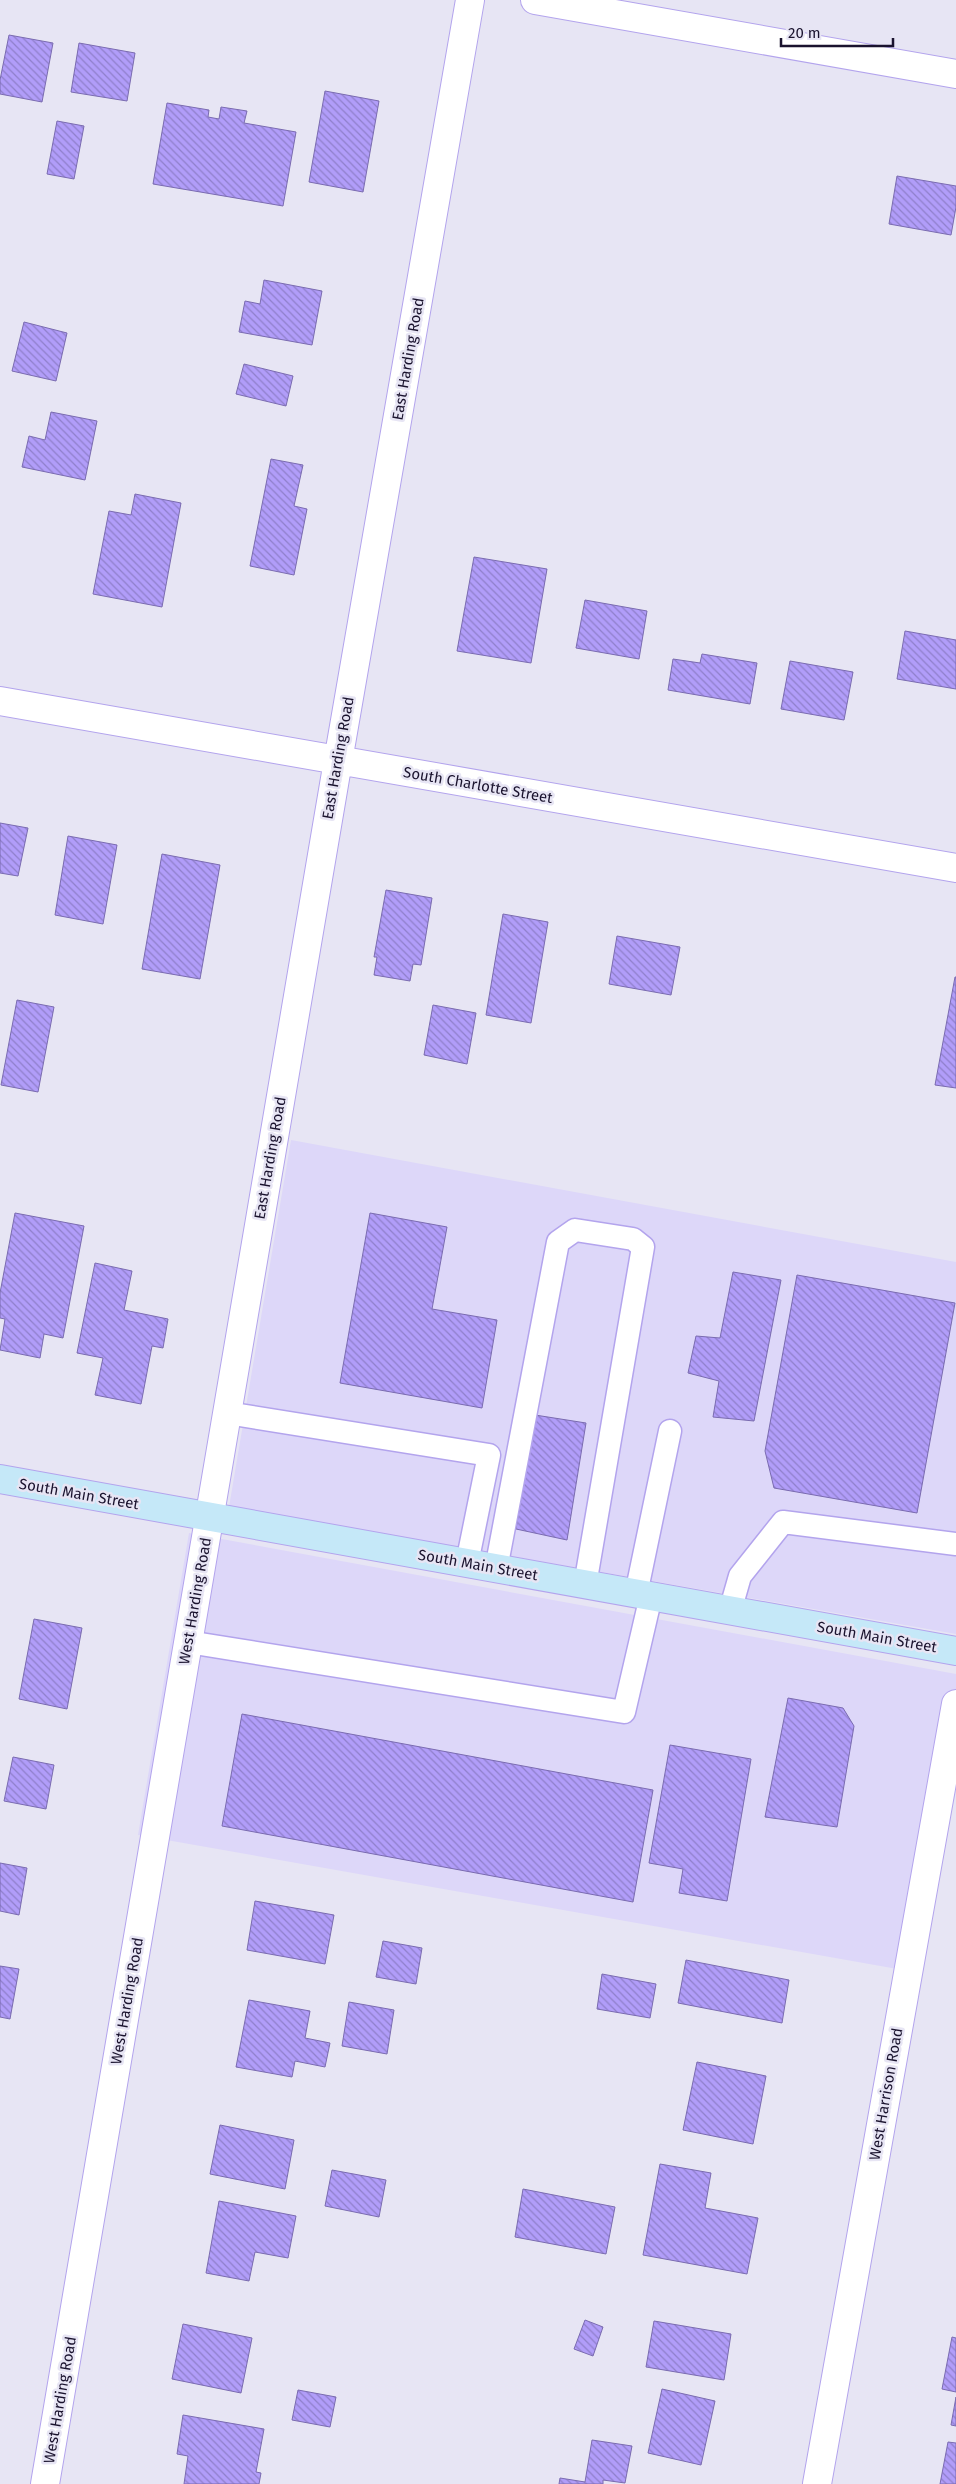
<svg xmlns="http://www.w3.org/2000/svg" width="956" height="2484" font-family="'Fira Sans',sans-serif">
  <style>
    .built { fill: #ddd7f9 }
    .building { fill: url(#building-back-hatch); stroke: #7a6bb0 }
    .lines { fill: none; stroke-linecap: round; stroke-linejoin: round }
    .lane-casing { stroke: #b3a4ed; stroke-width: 25 }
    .street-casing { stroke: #b3a4ed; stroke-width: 30 }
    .secondary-casing { stroke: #b3a4ed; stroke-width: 30 }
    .lane { stroke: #fff; stroke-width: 22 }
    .street { stroke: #fff; stroke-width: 28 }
    .secondary { stroke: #c5e8f8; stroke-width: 28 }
    .labels { text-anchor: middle; stroke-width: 5; stroke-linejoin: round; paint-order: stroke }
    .street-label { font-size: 15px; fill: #1a132e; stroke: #e7e5f4 }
  </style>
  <defs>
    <pattern id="building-back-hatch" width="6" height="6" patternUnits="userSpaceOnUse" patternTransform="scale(1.25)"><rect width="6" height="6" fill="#b19df9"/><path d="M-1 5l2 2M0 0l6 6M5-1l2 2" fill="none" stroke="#8f7fca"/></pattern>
  </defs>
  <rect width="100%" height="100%" fill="#e7e5f4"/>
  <!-- built -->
  <path class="built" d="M 291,1140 L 956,1262 L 956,1634 L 229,1507 Z
    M 189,1533 L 956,1674 L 956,1766 L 920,1973 L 138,1835 Z"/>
  <!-- building -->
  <path class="building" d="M 9,35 L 53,43 L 42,102 L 0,94 L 0,80 Z
    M 79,43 L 135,53 L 127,101 L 71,92 Z
    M 325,91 L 379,101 L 363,192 L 309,182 Z
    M 167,103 L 209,110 L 208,117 L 219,119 L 221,107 L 247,111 L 244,123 L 296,132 L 283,206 L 153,184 Z
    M 57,121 L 84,126 L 74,179 L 47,174 Z
    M 897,176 L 956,186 L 956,207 L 951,235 L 889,224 Z
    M 264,280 L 322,291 L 312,345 L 239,332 L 245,301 L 260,304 Z
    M 24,322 L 67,333 L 56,381 L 12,371 Z
    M 244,364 L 293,376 L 286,406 L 236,394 Z
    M 51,412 L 97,421 L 85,480 L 22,467 L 29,436 L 45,440 Z
    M 271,459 L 303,465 L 294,506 L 307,509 L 294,575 L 250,566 Z
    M 135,494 L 181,503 L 162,607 L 93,594 L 109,511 L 131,515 Z
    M 474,557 L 547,569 L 531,663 L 457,651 Z
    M 585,600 L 647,611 L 639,659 L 576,648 Z
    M 905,631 L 956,640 L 956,689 L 897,679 Z
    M 702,654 L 757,663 L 750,704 L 668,690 L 673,659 L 700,663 Z
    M 790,661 L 853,672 L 844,720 L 781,709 Z
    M 0,823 L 28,828 L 18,876 L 0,873 Z
    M 68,836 L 117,845 L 103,924 L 55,915 Z
    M 162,854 L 220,865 L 200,979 L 142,969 Z
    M 386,890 L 432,898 L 421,965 L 413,964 L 410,981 L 374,975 L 377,957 L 374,957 Z
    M 503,914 L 548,922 L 531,1023 L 486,1015 Z
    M 617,936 L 680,947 L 671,995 L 609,984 Z
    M 955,977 L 956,977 L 956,1088 L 935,1085 Z
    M 17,1000 L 54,1007 L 38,1092 L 1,1085 Z
    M 433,1005 L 476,1013 L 467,1064 L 424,1055 Z
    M 15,1213 L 84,1226 L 63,1338 L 44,1334 L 40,1358 L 0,1350 L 5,1319 L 0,1318 L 0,1293 Z
    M 370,1213 L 447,1227 L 432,1309 L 497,1320 L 482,1408 L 340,1383 Z
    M 95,1263 L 132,1271 L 124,1310 L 168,1319 L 163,1348 L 152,1346 L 141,1404 L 95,1395 L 103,1358 L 77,1353 Z
    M 733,1272 L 781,1280 L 754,1421 L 713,1417 L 719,1381 L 688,1373 L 696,1336 L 720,1338 Z
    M 797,1275 L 955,1303 L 917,1513 L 774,1488 L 765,1451 Z
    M 535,1415 L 586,1423 L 567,1540 L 516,1529 Z
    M 34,1619 L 82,1628 L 67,1709 L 19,1699 Z
    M 788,1698 L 843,1708 L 854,1726 L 837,1827 L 765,1817 Z
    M 242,1714 L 653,1790 L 633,1902 L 222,1826 Z
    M 670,1745 L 751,1759 L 727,1901 L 679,1893 L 683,1869 L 649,1863 Z
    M 13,1757 L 54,1765 L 46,1809 L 4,1801 Z
    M 0,1863 L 27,1868 L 19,1915 L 0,1911 Z
    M 255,1901 L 334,1915 L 325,1964 L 247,1950 Z
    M 383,1941 L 422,1948 L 416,1984 L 376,1977 Z
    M 686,1960 L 789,1980 L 782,2023 L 678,2003 Z
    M 0,1966 L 19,1969 L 10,2019 L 0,2017 Z
    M 602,1974 L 656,1984 L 650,2018 L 597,2009 Z
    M 249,2000 L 310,2011 L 305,2038 L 330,2043 L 325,2067 L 295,2061 L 292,2077 L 236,2067 Z
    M 349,2002 L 394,2010 L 387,2054 L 342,2046 Z
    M 697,2062 L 766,2076 L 753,2144 L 683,2130 Z
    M 220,2125 L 294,2140 L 285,2189 L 210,2174 Z
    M 660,2164 L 711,2173 L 705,2208 L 758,2218 L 747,2274 L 643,2255 Z
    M 332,2170 L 386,2180 L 379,2217 L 325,2206 Z
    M 523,2189 L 615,2207 L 606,2254 L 515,2237 Z
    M 219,2201 L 296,2216 L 288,2258 L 255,2252 L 249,2281 L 206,2273 Z
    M 585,2320 L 603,2327 L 593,2356 L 574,2349 Z
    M 654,2321 L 731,2334 L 724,2380 L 646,2367 Z
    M 183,2324 L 252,2338 L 241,2393 L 172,2379 Z
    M 952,2337 L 956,2338 L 956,2392 L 942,2389 Z
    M 662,2389 L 715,2401 L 701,2465 L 648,2453 Z
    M 298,2390 L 336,2397 L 330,2427 L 292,2420 Z
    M 956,2397 L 956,2426 L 951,2425 Z
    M 183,2415 L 264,2429 L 256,2472 L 261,2473 L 259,2484 L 184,2484 L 188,2456 L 177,2454 Z
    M 592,2440 L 632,2446 L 625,2483 L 603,2480 L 603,2484 L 559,2484 L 560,2478 L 585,2482 Z
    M 948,2442 L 956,2443 L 956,2484 L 940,2484 Z"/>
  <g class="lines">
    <!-- lane casing -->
    <g class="lane-casing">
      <path id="lane" d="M 227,1413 L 489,1455 L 467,1563
        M 496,1569 L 558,1242 L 575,1230 L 633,1239 L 643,1247 L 585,1585
        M 636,1594 L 670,1431
        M 730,1611 L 740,1576 L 783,1522 L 956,1544
        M 188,1642 L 624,1712 L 651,1596"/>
    </g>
    <!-- street casing -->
    <g class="street-casing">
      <path id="street" d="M 535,0 L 956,74
        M 0,701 L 956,868
        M 45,2484 L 338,761 L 470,0
        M 817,2484 L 956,1704"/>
    </g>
    <!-- secondary casing -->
    <g class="secondary-casing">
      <path id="secondary" d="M 0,1479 L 956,1651"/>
    </g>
    <!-- lane -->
    <use href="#lane" class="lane"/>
    <!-- street -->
    <use href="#street" class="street"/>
    <!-- secondary -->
    <use href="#secondary" class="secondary"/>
  </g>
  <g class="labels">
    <!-- street labels -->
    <g class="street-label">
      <text transform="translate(408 359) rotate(-80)" y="5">East Harding Road</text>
      <text transform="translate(338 758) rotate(-80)" y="5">East Harding Road</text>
      <text transform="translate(478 785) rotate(10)" y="5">South Charlotte Street</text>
      <text transform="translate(270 1158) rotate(-80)" y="5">East Harding Road</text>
      <text transform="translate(79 1494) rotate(10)" y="5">South Main Street</text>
      <text transform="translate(478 1565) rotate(10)" y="5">South Main Street</text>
      <text transform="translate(195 1601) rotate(-80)" y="5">West Harding Road</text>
      <text transform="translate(877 1637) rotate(10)" y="5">South Main Street</text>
      <text transform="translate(127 2001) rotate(-80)" y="5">West Harding Road</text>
      <text transform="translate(886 2094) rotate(-80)" y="5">West Harrison Road</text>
      <text transform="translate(60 2400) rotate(-80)" y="5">West Harding Road</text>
    </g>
  </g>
  <!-- scale -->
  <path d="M781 38v8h112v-8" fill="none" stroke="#1a132e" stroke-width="2.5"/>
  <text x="788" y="38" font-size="15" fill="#1a132e" stroke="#e7e5f4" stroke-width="4" paint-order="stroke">20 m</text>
</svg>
